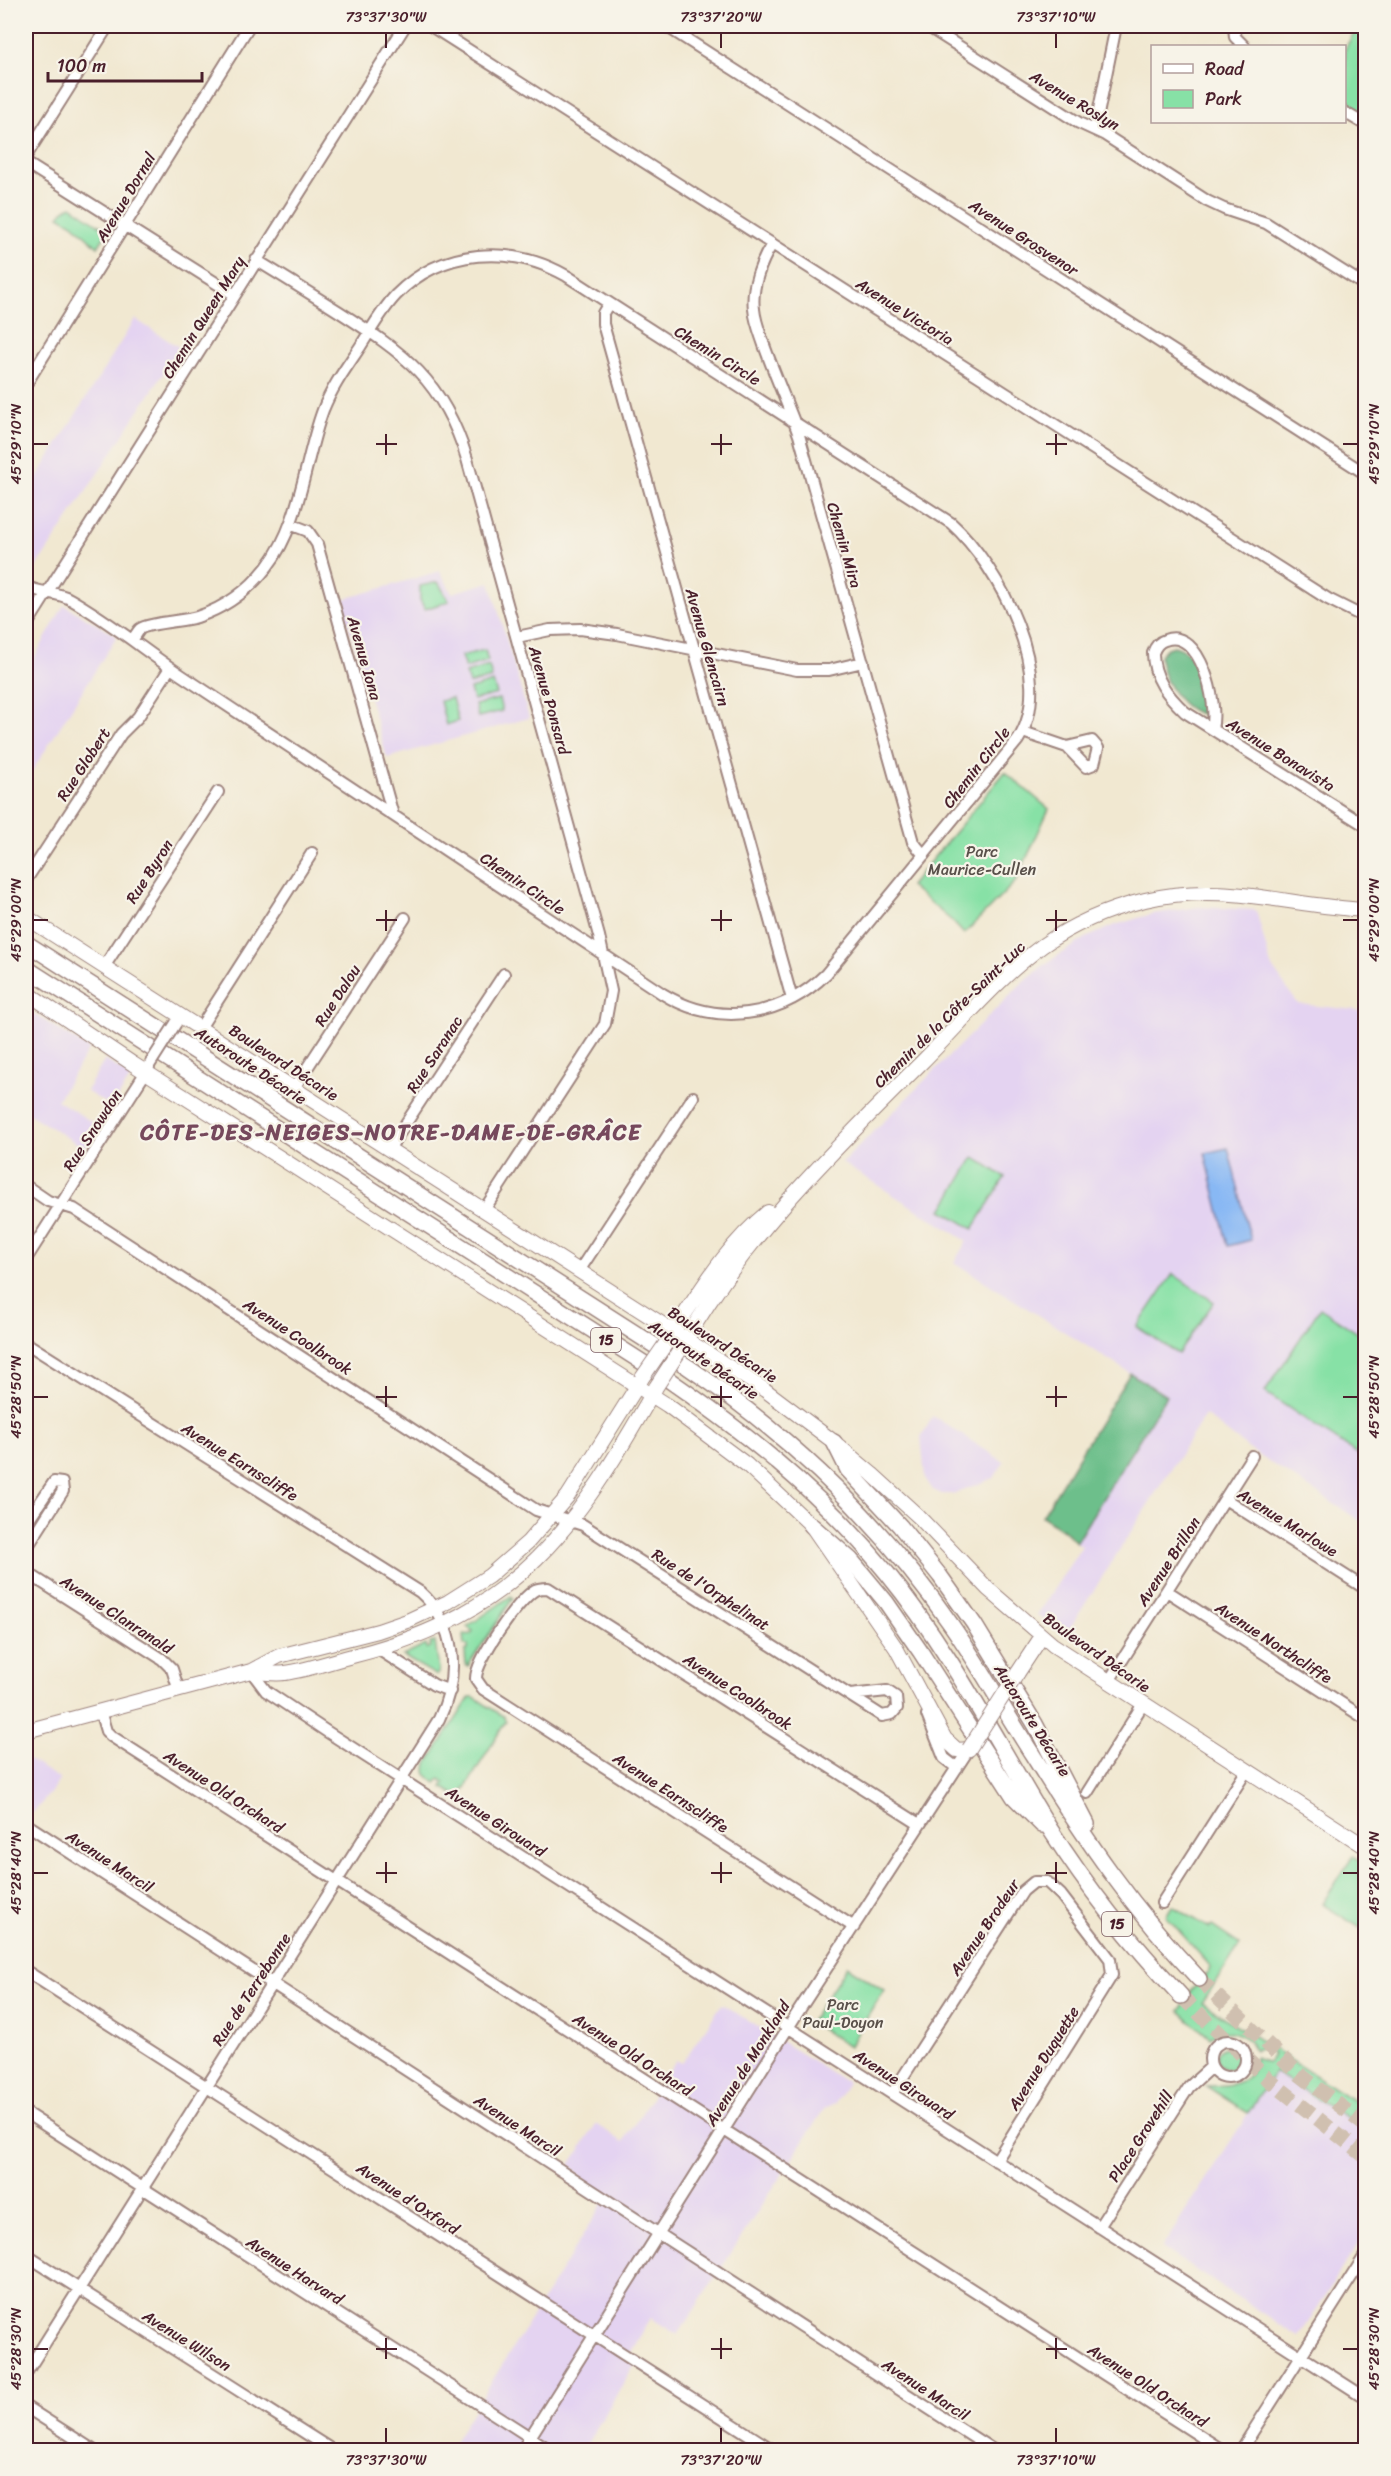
<svg xmlns="http://www.w3.org/2000/svg" width="1391" height="2476" font-family="Sriracha,sans-serif">
  <style>
    .built { fill: #e4d3f1 }
    .green { fill: #87e1a6; stroke: #688068; stroke-width: 1.5 }
    .forest { fill: #6dbf8b; stroke: #5c6f5b; stroke-width: 1.5 }
    .water { fill: #88b8f4; stroke: #696c90; stroke-width: 1.5 }
    .lines { fill: none; stroke-linecap: round; stroke-linejoin: round }
    .highway-tunnel { stroke: #d0c0b0; stroke-width: 15; stroke-dasharray: 15 8; stroke-linecap: butt }
    .minor-casing { stroke: #9e847e; stroke-width: 14 }
    .major-casing { stroke: #9e847e; stroke-width: 16 }
    .highway-casing { stroke: #9e847e; stroke-width: 18 }
    .minor { stroke: #fff; stroke-width: 10 }
    .major { stroke: #fff; stroke-width: 14 }
    .highway { stroke: #fff; stroke-width: 15 }
    .minor-bridge-casing { stroke: #9e847e; stroke-width: 14; stroke-linecap: butt }
    .major-bridge-casing { stroke: #9e847e; stroke-width: 16; stroke-linecap: butt }
    .minor-bridge { stroke: #fff; stroke-width: 10 }
    .major-bridge { stroke: #fff; stroke-width: 14 }
    .ticks { fill: none; stroke: #4a1f2b; stroke-width: 2 }
    .labels { text-anchor: middle; stroke-width: 4.5; stroke-linejoin: round; paint-order: stroke }
    .shield { fill: #f7f3e8; stroke: #7e5f64; stroke-width: 1.5 }
    .shield-label { font-size: 15px; font-weight: bold; fill: #4a1f2b }
    .street-label { font-size: 16px; fill: #4a1f2b; stroke: #f7f3e8 }
    .park-label { font-size: 16px; fill: #59504a; stroke: #f7f3e8 }
    .district-label { font-size: 22px; font-weight: bold; letter-spacing: 1.5px; fill: #76485c; stroke: #f7f3e8 }
    .neatline { fill: none; stroke: #4a1f2b; stroke-width: 2 }
    .ticks-label { font-size: 15px; text-anchor: middle; fill: #4a1f2b }
  </style>
  <rect width="100%" height="100%" fill="#f7f3e8"/>
  <filter id="ink" filterUnits="userSpaceOnUse"><feTurbulence type="fractalNoise" baseFrequency=".0167" numOctaves="2"/><feDisplacementMap in="SourceGraphic" scale="12" xChannelSelector="R" yChannelSelector="G"/><feConvolveMatrix kernelMatrix="1 2 1 2 8 2 1 2 1" color-interpolation-filters="sRGB"/></filter>
  <filter id="wash" filterUnits="userSpaceOnUse"><feTurbulence type="fractalNoise" baseFrequency=".008" numOctaves="4" result="noise"/><feDisplacementMap in="SourceGraphic" scale="24" xChannelSelector="R" yChannelSelector="G"/><feGaussianBlur stdDeviation="1.35" result="paint"/><feColorMatrix in="noise" values="0 0 0 0 0 0 0 0 0 0 0 0 0 0 0 0 0 1.4 0 .05"/><feComposite in="paint" operator="in"/></filter>
  <g filter="url(#wash)">
    <rect width="100%" height="100%" fill="#f1e8d1"/>
    <!-- built -->
    <path class="built" d="M 135,319 L 180,348 L 32,574 L 26,570 L 26,495 Z
      M 440,571 L 452,593 L 490,582 L 529,718 L 387,758 L 341,600 Z
      M 64,605 L 117,636 L 26,781 L 26,673 Z
      M 1199,907 L 1256,910 L 1271,966 L 1298,1004 L 1365,1011 L 1365,1524 L 1249,1449 L 1205,1415 L 1066,1634 L 1037,1615 L 1082,1546 L 1076,1542 L 1166,1396 L 954,1262 L 967,1241 L 842,1163 L 1020,985 L 1045,964 L 1086,938 L 1115,925 L 1152,914 Z
      M 26,1009 L 89,1049 L 57,1100 L 98,1126 L 84,1148 L 26,1112 Z
      M 105,1060 L 131,1077 L 112,1107 L 86,1091 Z
      M 933,1416 L 1004,1462 L 994,1478 L 952,1494 L 942,1494 L 933,1490 L 925,1478 L 921,1437 Z
      M 26,1758 L 60,1779 L 51,1792 L 33,1813 L 26,1808 Z
      M 722,2004 L 848,2083 L 835,2104 L 824,2109 L 678,2335 L 651,2318 L 628,2357 L 636,2363 L 583,2450 L 449,2450 L 605,2200 L 570,2165 L 596,2124 L 623,2142 L 676,2060 L 682,2063 Z
      M 1275,2072 L 1365,2129 L 1365,2233 L 1299,2337 L 1162,2248 Z"/>
    <!-- green -->
    <path class="green" d="M 1358,26 L 1365,26 L 1365,116 L 1345,102 L 1345,49 Z
      M 71,206 L 108,231 L 98,247 L 73,224 L 59,216 L 63,211 Z
      M 438,582 L 449,601 L 425,609 L 420,600 L 420,586 Z
      M 485,650 L 488,661 L 465,668 L 461,656 Z
      M 489,666 L 492,678 L 469,684 L 466,673 Z
      M 493,682 L 497,694 L 473,700 L 470,689 Z
      M 452,698 L 458,721 L 446,725 L 440,701 Z
      M 499,699 L 502,711 L 478,717 L 475,705 Z
      M 1005,772 L 1049,809 L 1016,881 L 964,934 L 952,921 L 910,886 Z
      M 974,1157 L 1005,1177 L 973,1229 L 942,1210 Z
      M 1173,1274 L 1214,1302 L 1178,1354 L 1137,1327 Z
      M 1320,1308 L 1365,1338 L 1365,1459 L 1265,1392 Z
      M 511,1596 L 513,1598 L 468,1666 L 466,1666 L 465,1651 L 468,1650 L 468,1645 L 464,1645 L 463,1635 L 471,1634 L 473,1631 L 467,1627 Z
      M 435,1642 L 439,1670 L 437,1676 L 403,1656 L 426,1645 L 427,1648 L 431,1647 L 430,1643 Z
      M 470,1697 L 474,1697 L 503,1716 L 506,1721 L 463,1792 L 457,1796 L 442,1787 L 445,1783 L 440,1779 L 436,1783 C 429,1778 424,1774 427,1764 Z
      M 1353,1856 L 1365,1864 L 1365,1931 L 1322,1904 Z
      M 1172,1906 L 1210,1928 L 1212,1926 L 1240,1945 L 1202,2003 L 1365,2108 L 1365,2129 L 1275,2072 L 1248,2113 L 1206,2086 C 1230,2086 1253,2085 1255,2057 L 1268,2063 L 1273,2054 L 1262,2047 L 1254,2050 C 1246,2032 1226,2026 1210,2038 L 1179,2011 L 1185,2003 L 1184,1998 L 1208,1973 L 1211,1967 L 1166,1916 Z
      M 847,1966 L 884,1990 L 849,2047 L 810,2022 Z
      M1217 2058a11 11 0 1 1 22 0a11 11 0 1 1-22 0Z"/>
    <!-- forest -->
    <path class="forest" d="M 1174,646 C 1199,651 1201,685 1206,705 L 1205,711 L 1202,714 C 1179,709 1160,677 1160,655 L 1167,648 Z
      M 1130,1373 L 1166,1396 L 1076,1542 L 1064,1530 L 1042,1516 Z"/>
    <!-- water -->
    <path class="water" d="M 1228,1148 L 1251,1240 L 1228,1246 L 1205,1153 Z"/>
  </g>
  <g filter="url(#ink)">
    <g class="lines">
      <!-- highway-tunnel -->
      <path class="highway-tunnel" d="M 1199,1979 L 1298,2073 L 1366,2126
        M 1181,1996 L 1263,2075 L 1366,2157"/>
      <!-- minor casing -->
      <g class="minor-casing">
        <path id="minor" d="M 431,26 L 1328,599 L 1366,618
          M 666,26 L 1366,474
          M 927,26 L 1079,123 L 1105,135 L 1207,201 L 1224,209 L 1266,223 L 1366,286
          M 1234,26 L 1235,37 L 1244,46
          M 1344,112 L 1366,125
          M 1095,129 L 1116,26
          M 26,156 L 108,26
          M 26,163 L 235,295
          M 772,244 C 761,262 751,287 754,309 C 755,321 760,333 764,345 C 775,376 788,405 799,435 L 913,842 L 924,855
          M 256,260 C 284,277 311,294 338,311 C 405,354 443,380 467,459 L 599,936 L 611,991 L 605,1024 L 484,1210
          M 609,303 L 603,313 L 603,324 L 792,999
          M 26,384 L 249,26
          M 290,524 L 308,531 L 317,544 L 393,815
          M 26,586 C 39,594 56,591 70,599 C 109,621 144,650 181,675 L 663,994 C 717,1027 781,1018 826,974 L 1018,740 C 1058,678 999,566 951,523 L 567,276 C 511,244 442,248 396,295 C 381,311 371,330 360,347 C 346,368 332,387 323,410 C 304,461 301,523 267,567 C 249,590 224,608 197,617 C 185,621 147,623 140,629 C 137,632 135,637 132,640
          M 26,626 L 405,26
          M 517,637 L 550,630 L 580,629 L 617,634 L 797,670 L 829,670 L 863,662
          M 1212,728 C 1219,705 1200,626 1165,640 C 1158,642 1155,647 1153,653 C 1153,678 1168,696 1185,712 L 1366,826
          M 1023,732 L 1067,747 L 1086,767 L 1094,764 L 1098,748 L 1092,741 L 1067,747
          M 26,880 L 121,734 L 138,717 L 170,668
          M 104,967 L 218,792
          M 200,1028 L 312,853
          M 294,1088 L 405,918
          M 389,1149 L 504,974
          M 26,1186 L 48,1201 L 74,1209 L 536,1510 L 583,1525 L 882,1716 L 892,1714 L 897,1708 L 896,1697 L 887,1691 L 850,1695
          M 26,1259 L 149,1067
          M 579,1271 L 693,1097
          M 26,1343 L 420,1592 C 457,1625 460,1676 439,1719 L 26,2373
          M 1225,1499 L 1366,1589
          M 26,1523 L 54,1482 L 62,1483 L 63,1491 L 26,1549
          M 26,1572 L 162,1659 L 172,1669 L 179,1691
          M 1167,1591 L 1366,1719
          M 378,1649 L 434,1685 L 450,1691
          M 251,1671 L 266,1691 L 326,1731 L 1366,2398
          M 1109,1681 L 1252,1456
          M 100,1711 L 106,1731 L 111,1736 L 1222,2450
          M 927,1715 L 944,1758 L 957,1768
          M 1087,1793 L 1143,1704
          M 26,1824 L 993,2450
          M 1162,1903 L 1247,1770
          M 854,1927 L 483,1689 L 476,1679 C 475,1661 518,1600 535,1590 C 539,1588 543,1588 548,1588 L 919,1824
          M 26,1971 L 773,2450
          M1210 2059a18 18 0 1 1 36 0a18 18 0 1 1-36 0Z
          M 892,2094 L 1023,1891 L 1034,1882 L 1047,1882 L 1061,1895 L 1110,1959 L 1112,1975 L 996,2161
          M 26,2113 L 550,2450
          M 1099,2227 L 1189,2087 L 1211,2067
          M 26,2255 L 332,2450
          M 26,2407 L 93,2450
          M 522,2450 L 798,2012 L 969,1749
          M 1241,2450 L 1366,2254"/>
      </g>
      <!-- major casing -->
      <g class="major-casing">
        <path id="major" d="M 26,917 L 765,1390 L 834,1442 L 872,1474 L 918,1516 L 988,1589 L 1053,1645 L 1366,1847
          M 26,992 L 133,1064 L 667,1405 L 747,1465 L 811,1525 L 896,1648 L 945,1739 L 957,1750 L 969,1749
          M 669,1338 C 700,1292 724,1248 768,1212
          M 683,1345 C 746,1234 832,1152 922,1062 C 961,1023 997,979 1042,946 C 1073,924 1109,909 1145,900 C 1225,881 1287,906 1366,910
          M 253,1672 C 263,1672 275,1675 285,1673 C 308,1670 332,1661 356,1655 C 517,1614 577,1527 655,1389
          M 1017,1674 L 1042,1636
          M 26,1731 L 251,1671 L 279,1656 L 378,1631 L 407,1621 L 448,1602 L 489,1576 L 528,1542 L 568,1496 L 641,1380"/>
      </g>
      <!-- highway casing -->
      <g class="highway-casing">
        <path id="highway" d="M 26,943 L 688,1367 C 792,1437 881,1523 952,1626 C 982,1669 1006,1714 1034,1757 C 1083,1836 1135,1912 1199,1979
          M 26,968 L 653,1369 C 740,1428 820,1491 887,1573 C 951,1651 997,1743 1050,1829 C 1088,1889 1132,1944 1181,1996
          M 834,1442 L 848,1470 L 900,1526 L 940,1576 L 974,1624 L 1035,1724 L 1087,1824
          M 811,1525 L 851,1560 L 886,1602 L 920,1651 L 1014,1797 L 1042,1825"/>
      </g>
      <!-- minor -->
      <use href="#minor" class="minor"/>
      <!-- major -->
      <use href="#major" class="major"/>
      <!-- highway -->
      <use href="#highway" class="highway"/>
      <!-- minor-bridge casing -->
      <g class="minor-bridge-casing">
        <path id="minor-bridge" d="M 150,1064 L 176,1023"/>
      </g>
      <!-- major-bridge casing -->
      <g class="major-bridge-casing">
        <path id="major-bridge" d="M 642,1378 L 669,1339
          M 656,1387 L 682,1347
          M 969,1749 L 1017,1674"/>
      </g>
      <!-- minor-bridge -->
      <use href="#minor-bridge" class="minor-bridge"/>
      <!-- major-bridge -->
      <use href="#major-bridge" class="major-bridge"/>
    </g>
  </g>
  <!-- ticks -->
  <path class="ticks" d="M 386,33 L 386,48M 721,33 L 721,48M 1056,33 L 1056,48M 386,434 L 386,455M 721,434 L 721,455M 1056,434 L 1056,455M 33,444 L 48,444M 376,444 L 397,444M 711,444 L 732,444M 1046,444 L 1067,444M 1343,444 L 1358,444M 386,910 L 386,931M 721,910 L 721,931M 1056,910 L 1056,931M 33,920 L 48,920M 376,920 L 397,920M 711,920 L 732,920M 1046,920 L 1067,920M 1343,920 L 1358,920M 386,1386 L 386,1407M 721,1386 L 721,1407M 1056,1386 L 1056,1407M 33,1397 L 48,1397M 376,1397 L 397,1397M 711,1397 L 732,1397M 1046,1397 L 1067,1397M 1343,1397 L 1358,1397M 386,1862 L 386,1883M 721,1862 L 721,1883M 1056,1862 L 1056,1883M 33,1873 L 48,1873M 376,1873 L 397,1873M 711,1873 L 732,1873M 1046,1873 L 1067,1873M 1343,1873 L 1358,1873M 386,2338 L 386,2359M 721,2338 L 721,2359M 1056,2338 L 1056,2359M 33,2349 L 48,2349M 376,2349 L 397,2349M 711,2349 L 732,2349M 1046,2349 L 1067,2349M 1343,2349 L 1358,2349M 386,2428 L 386,2443M 721,2428 L 721,2443M 1056,2428 L 1056,2443"/>
  <g class="labels">
    <!-- shield labels -->
    <g class="shield">
      <rect x="591" y="1328" width="30" height="24" rx="4.5"/>
      <rect x="1102" y="1912" width="30" height="24" rx="4.5"/>
    </g>
    <g class="shield-label">
      <text x="606" y="1345">15</text>
      <text x="1117" y="1929">15</text>
    </g>
    <!-- street labels -->
    <g class="street-label">
      <text transform="translate(1075 100) rotate(31)" y="6">Avenue Roslyn</text>
      <text transform="translate(125 197) rotate(-59)" y="6">Avenue Dornal</text>
      <text transform="translate(1024 237) rotate(33)" y="6">Avenue Grosvenor</text>
      <text transform="translate(905 311) rotate(32)" y="6">Avenue Victoria</text>
      <text transform="translate(203 317) rotate(-58)" y="6">Chemin Queen Mary</text>
      <text transform="translate(718 355) rotate(32)" y="6">Chemin Circle</text>
      <text transform="translate(845 545) rotate(74)" y="6">Chemin Mira</text>
      <text transform="translate(708 647) rotate(74)" y="6">Avenue Glencairn</text>
      <text transform="translate(365 658) rotate(74)" y="6">Avenue Iona</text>
      <text transform="translate(550 700) rotate(74)" y="6">Avenue Ponsard</text>
      <text transform="translate(1281 754) rotate(32)" y="6">Avenue Bonavista</text>
      <text transform="translate(83 764) rotate(-57)" y="6">Rue Globert</text>
      <text transform="translate(976 767) rotate(-52)" y="6">Chemin Circle</text>
      <text transform="translate(149 871) rotate(-57)" y="6">Rue Byron</text>
      <text transform="translate(523 883) rotate(34)" y="6">Chemin Circle</text>
      <text transform="translate(337 995) rotate(-57)" y="6">Rue Dalou</text>
      <text transform="translate(949 1014) rotate(-44)" y="6">Chemin de la Côte-Saint-Luc</text>
      <text transform="translate(434 1054) rotate(-57)" y="6">Rue Saranac</text>
      <text transform="translate(284 1062) rotate(33)" y="6">Boulevard Décarie</text>
      <text transform="translate(251 1065) rotate(33)" y="6">Autoroute Décarie</text>
      <text transform="translate(92 1130) rotate(-57)" y="6">Rue Snowdon</text>
      <text transform="translate(298 1336) rotate(33)" y="6">Avenue Coolbrook</text>
      <text transform="translate(723 1344) rotate(33)" y="6">Boulevard Décarie</text>
      <text transform="translate(704 1359) rotate(34)" y="6">Autoroute Décarie</text>
      <text transform="translate(240 1461) rotate(32)" y="6">Avenue Earnscliffe</text>
      <text transform="translate(1288 1522) rotate(32)" y="6">Avenue Marlowe</text>
      <text transform="translate(1168 1561) rotate(-57)" y="6">Avenue Brillon</text>
      <text transform="translate(711 1589) rotate(33)" y="6">Rue de l'Orphelinat</text>
      <text transform="translate(117 1614) rotate(33)" y="6">Avenue Clanranald</text>
      <text transform="translate(1274 1642) rotate(33)" y="6">Avenue Northcliffe</text>
      <text transform="translate(1097 1652) rotate(35)" y="6">Boulevard Décarie</text>
      <text transform="translate(738 1691) rotate(33)" y="6">Avenue Coolbrook</text>
      <text transform="translate(1033 1720) rotate(58)" y="6">Autoroute Décarie</text>
      <text transform="translate(224 1791) rotate(33)" y="6">Avenue Old Orchard</text>
      <text transform="translate(671 1792) rotate(33)" y="6">Avenue Earnscliffe</text>
      <text transform="translate(496 1821) rotate(33)" y="6">Avenue Girouard</text>
      <text transform="translate(110 1861) rotate(33)" y="6">Avenue Marcil</text>
      <text transform="translate(984 1927) rotate(-56)" y="6">Avenue Brodeur</text>
      <text transform="translate(251 1989) rotate(-57)" y="6">Rue de Terrebonne</text>
      <text transform="translate(633 2054) rotate(33)" y="6">Avenue Old Orchard</text>
      <text transform="translate(1043 2058) rotate(-58)" y="6">Avenue Duquette</text>
      <text transform="translate(747 2063) rotate(-58)" y="6">Avenue de Monkland</text>
      <text transform="translate(904 2084) rotate(33)" y="6">Avenue Girouard</text>
      <text transform="translate(518 2125) rotate(33)" y="6">Avenue Marcil</text>
      <text transform="translate(1140 2136) rotate(-57)" y="6">Place Grovehill</text>
      <text transform="translate(408 2198) rotate(33)" y="6">Avenue d'Oxford</text>
      <text transform="translate(295 2270) rotate(33)" y="6">Avenue Harvard</text>
      <text transform="translate(187 2340) rotate(32)" y="6">Avenue Wilson</text>
      <text transform="translate(1148 2385) rotate(33)" y="6">Avenue Old Orchard</text>
      <text transform="translate(926 2389) rotate(33)" y="6">Avenue Marcil</text>
    </g>
    <!-- park labels -->
    <g class="park-label">
      <text x="982" y="857">Parc<tspan x="982" dy="18">Maurice-Cullen</tspan></text>
      <text x="843" y="2010">Parc<tspan x="843" dy="18">Paul-Doyon</tspan></text>
    </g>
    <!-- district labels -->
    <g class="district-label">
      <text x="391" y="1140">CÔTE-DES-NEIGES–NOTRE-DAME-DE-GRÂCE</text>
    </g>
  </g>
  <!-- margin -->
  <rect width="1391" height="2476" fill="none" stroke="#f7f3e8" stroke-width="66"/>
  <!-- legend -->
  <rect x="1151" y="45" width="195" height="78" fill="#f7f3e8" stroke="#b29e9c" stroke-width="1.5"/>
  <rect x="1163" y="64" width="30" height="9" fill="#ffffff" stroke="#b29e9c" stroke-width="1.5"/>
  <text x="1205" y="75" font-size="18" fill="#4a1f2b">Road</text>
  <rect x="1163" y="90" width="30" height="18" fill="#87e1a6" stroke="#b29e9c" stroke-width="1.5"/>
  <text x="1205" y="105" font-size="18" fill="#4a1f2b">Park</text>
  <!-- scale -->
  <path d="M48 72v9h154v-9" fill="none" stroke="#4a1f2b" stroke-width="3"/>
  <text x="57" y="72" font-size="18" fill="#4a1f2b" stroke="#f7f3e8" stroke-width="4.5" paint-order="stroke">100 m</text>
  <rect x="33" y="33" width="1325" height="2410" class="neatline"/>
  <g class="ticks-label">
    <text x="386" y="22">73°37'30"W</text>
    <text x="721" y="22">73°37'20"W</text>
    <text x="1056" y="22">73°37'10"W</text>
    <text transform="translate(16 444) rotate(-90)" y="5">45°29'10"N</text>
    <text transform="translate(1374 444) rotate(-90)" y="5">45°29'10"N</text>
    <text transform="translate(16 920) rotate(-90)" y="5">45°29'00"N</text>
    <text transform="translate(1374 920) rotate(-90)" y="5">45°29'00"N</text>
    <text transform="translate(16 1397) rotate(-90)" y="5">45°28'50"N</text>
    <text transform="translate(1374 1397) rotate(-90)" y="5">45°28'50"N</text>
    <text transform="translate(16 1873) rotate(-90)" y="5">45°28'40"N</text>
    <text transform="translate(1374 1873) rotate(-90)" y="5">45°28'40"N</text>
    <text transform="translate(16 2349) rotate(-90)" y="5">45°28'30"N</text>
    <text transform="translate(1374 2349) rotate(-90)" y="5">45°28'30"N</text>
    <text x="386" y="2465">73°37'30"W</text>
    <text x="721" y="2465">73°37'20"W</text>
    <text x="1056" y="2465">73°37'10"W</text>
  </g>
</svg>
